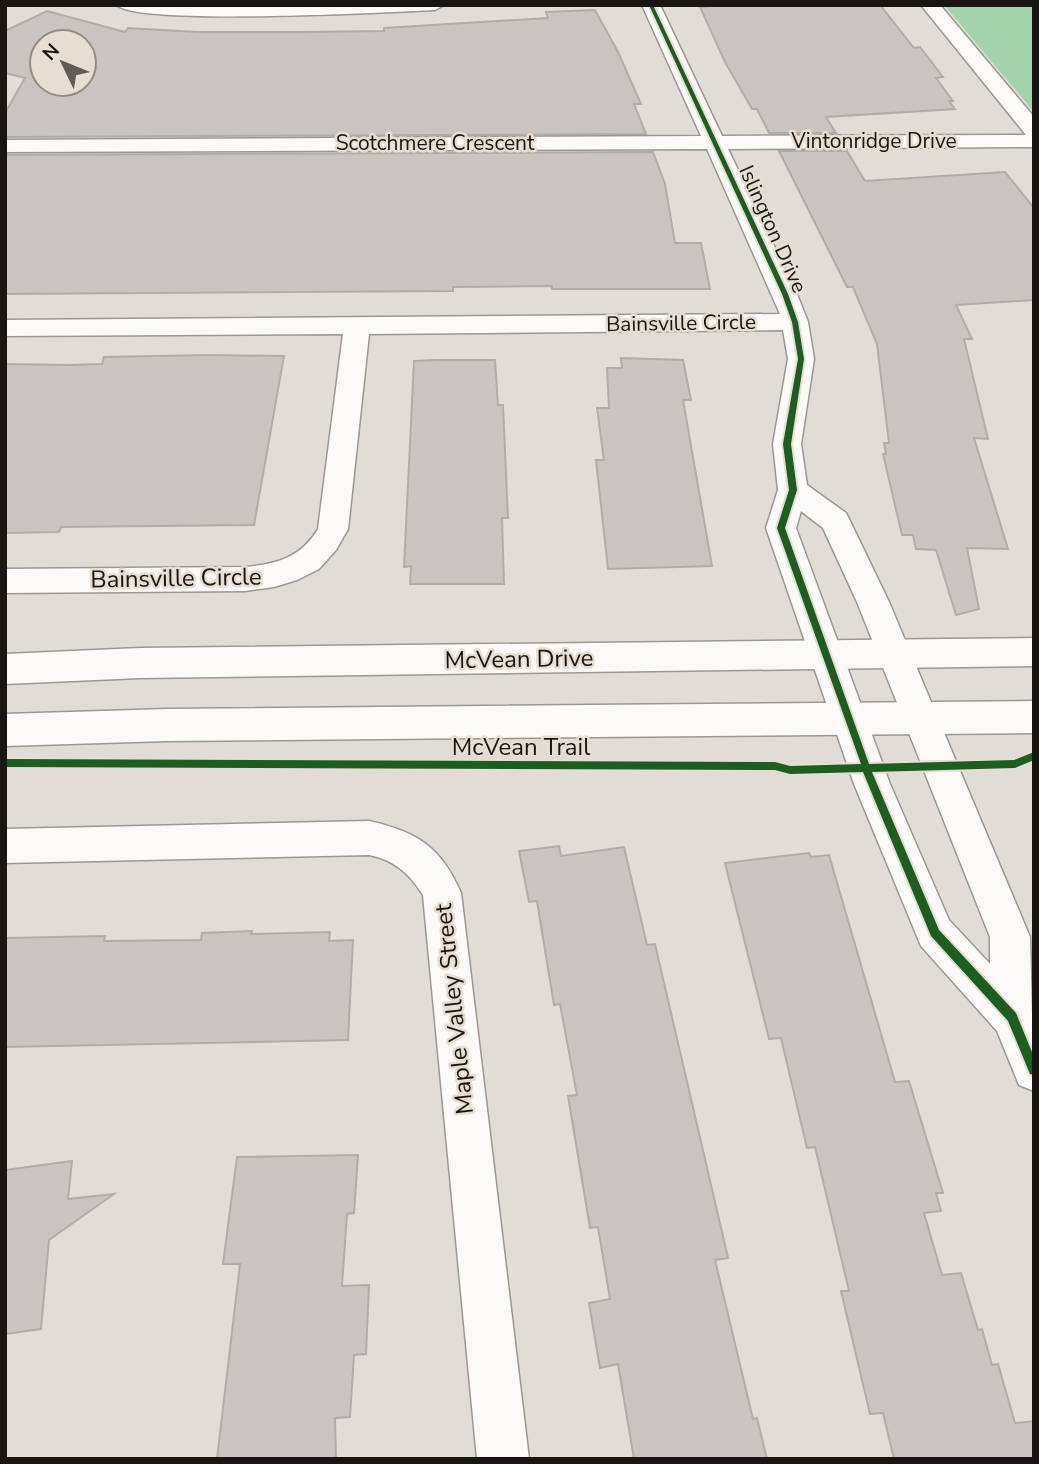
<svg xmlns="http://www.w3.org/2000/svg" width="1039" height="1464" font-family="'Nunito Sans',sans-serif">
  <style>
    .green { fill: #a3d3ad }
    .building { fill: #c9c4c0; stroke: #b1aca8; stroke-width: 2; fill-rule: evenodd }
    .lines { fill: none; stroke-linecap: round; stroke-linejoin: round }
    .minor-casing { stroke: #9c9792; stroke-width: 3 }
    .secondary-casing { stroke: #9c9792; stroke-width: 3 }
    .minor { fill: #fbfaf9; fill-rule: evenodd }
    .secondary { fill: #fbfaf9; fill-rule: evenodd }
    .cycleway-casing { stroke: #e7ddd1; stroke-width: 4 }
    .cycleway { fill: #1b5e20; fill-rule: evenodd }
    .labels { text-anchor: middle; stroke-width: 5; stroke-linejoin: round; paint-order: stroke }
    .far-street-label { font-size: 21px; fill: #191611; stroke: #e7ddd1 }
    .street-label { font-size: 24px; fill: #191611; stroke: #e7ddd1 }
  </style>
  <rect width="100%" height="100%" fill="#e2dcd6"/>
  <!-- green -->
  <path class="green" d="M 944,5 L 1034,5 L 1034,112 Z"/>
  <!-- building -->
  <path class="building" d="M 724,5 L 880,5 L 914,48 L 920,47 L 943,77 L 936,78 L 953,101 L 949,101 L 955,109 L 826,117 L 836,133 L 769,133 L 757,109 L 752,109 L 725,62 L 700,7 Z
    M 595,10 L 618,52 L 641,104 L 634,104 L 646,134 L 5,137 L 5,113 L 25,78 L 5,73 L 5,31 L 47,11 L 125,32 L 128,28 L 197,32 L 303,32 L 384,31 L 384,28 L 548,18 L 546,12 ZM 42,42 L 84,42 L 84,84 L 42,84 Z
    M 779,151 L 847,151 L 865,181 L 1005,172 L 1034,208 L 1034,300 L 956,305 L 972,339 L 964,339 L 988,439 L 974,438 L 1008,549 L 967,548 L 979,609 L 956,615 L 936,550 L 916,549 L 913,535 L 902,535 L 883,454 L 886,454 L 884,443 L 889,443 L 877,344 L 853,287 L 847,287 Z
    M 653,152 L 665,184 L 675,243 L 701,243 L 710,289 L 552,289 L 552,286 L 453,287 L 453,291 L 5,294 L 5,155 Z
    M 208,355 L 284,356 L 254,525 L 61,527 L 59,532 L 5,533 L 5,364 L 70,365 L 102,364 L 104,357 Z
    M 621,358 L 683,360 L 691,400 L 683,400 L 712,566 L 608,569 L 596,460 L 604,460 L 597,408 L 609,408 L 607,368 L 622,368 Z
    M 436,360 L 495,360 L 498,405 L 503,405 L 508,518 L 502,518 L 504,584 L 410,584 L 411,566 L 404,567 L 414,361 Z
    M 559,846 L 561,856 L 624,847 L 647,945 L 655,944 L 728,1258 L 715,1260 L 753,1419 L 757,1418 L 767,1459 L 634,1459 L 618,1364 L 600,1368 L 589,1303 L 610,1299 L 598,1227 L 590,1228 L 568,1096 L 577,1095 L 560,1004 L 554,1005 L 537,901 L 529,902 L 519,851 Z
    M 809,853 L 811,857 L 829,855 L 895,1082 L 909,1081 L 943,1193 L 936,1193 L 941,1211 L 924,1213 L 942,1275 L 961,1273 L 978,1330 L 982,1329 L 992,1365 L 998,1364 L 1015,1423 L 1034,1421 L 1034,1459 L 894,1459 L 883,1413 L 870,1414 L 841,1291 L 849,1291 L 815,1147 L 807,1148 L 781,1038 L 769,1039 L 725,863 Z
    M 252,931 L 251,934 L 330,932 L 329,941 L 353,940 L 348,1040 L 5,1047 L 5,938 L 105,936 L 104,941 L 201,940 L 202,933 Z
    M 358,1155 L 354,1213 L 347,1214 L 342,1286 L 369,1285 L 366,1354 L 354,1355 L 350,1417 L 335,1418 L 336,1459 L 217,1459 L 240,1264 L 223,1264 L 237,1157 Z
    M 72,1161 L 68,1199 L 114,1194 L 49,1240 L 41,1329 L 5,1334 L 5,1170 Z"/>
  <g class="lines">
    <!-- minor casing -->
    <g class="minor-casing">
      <path id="minor" d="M 117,5 L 444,5 L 435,10 C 392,12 136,26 117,5 Z
        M 642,5 L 660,5 L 722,136 L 1026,135 L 921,5 L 940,5 L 1034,117 L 1034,147 L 728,149 L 797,294 L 808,322 L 814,359 L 801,444 L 807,485 L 846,513 L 850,521 L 889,602 L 1030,937 L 1034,1091 L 1019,1085 L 997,1031 L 921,946 L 854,784 L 766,528 L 778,490 L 773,444 L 788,359 L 783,330 L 369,334 L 348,529 L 336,550 L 319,569 L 297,580 L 274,587 L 245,591 L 5,593 L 5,569 L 245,567 C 276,564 301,558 318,529 L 343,334 L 5,336 L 5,320 L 780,314 L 707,149 L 5,152 L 5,140 L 701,136 ZM 801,511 L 823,528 L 857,602 L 990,937 L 990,964 L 949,920 L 890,784 L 796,528 Z
        M 369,821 C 418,832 441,847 461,893 L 529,1459 L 477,1459 L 423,895 C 409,873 394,860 369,855 L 5,863 L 5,829 Z"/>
    </g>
    <!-- secondary casing -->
    <g class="secondary-casing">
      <path id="secondary" d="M 1034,638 L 1034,666 L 140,678 L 5,684 L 5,654 L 140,648 Z
        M 1034,701 L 1034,733 L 167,741 L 5,746 L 5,714 L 167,709 Z"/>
    </g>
    <!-- minor -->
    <use href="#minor" class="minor"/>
    <!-- secondary -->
    <use href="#secondary" class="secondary"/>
    <!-- cycleway casing -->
    <g class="cycleway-casing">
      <path id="cycleway" d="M 649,5 L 653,5 L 788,294 L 798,322 L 804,359 L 791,444 L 797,490 L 785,528 L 869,764 L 1014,760 L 1034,752 L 1034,760 L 1015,768 L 872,772 L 939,930 L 1016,1013 L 1034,1057 L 1034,1075 L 1030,1074 L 1008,1021 L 931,936 L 863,772 L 790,774 L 775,770 L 5,767 L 5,759 L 775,762 L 790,766 L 861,764 L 777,528 L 789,490 L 783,444 L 798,359 L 792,322 L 782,294 Z"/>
    </g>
    <!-- cycleway -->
    <use href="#cycleway" class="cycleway"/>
  </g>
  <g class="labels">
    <!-- far-street labels -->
    <g class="far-street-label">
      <text x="874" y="148">Vintonridge Drive</text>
      <text x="435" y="150">Scotchmere Crescent</text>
      <text transform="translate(773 229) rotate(66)" y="7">Islington Drive</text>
      <text transform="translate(681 323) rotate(-1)" y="7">Bainsville Circle</text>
    </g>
    <!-- street labels -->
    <g class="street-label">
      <text transform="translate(176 578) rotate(-1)" y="8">Bainsville Circle</text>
      <text transform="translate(519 659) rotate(-1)" y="8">McVean Drive</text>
      <text x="521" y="755">McVean Trail</text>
      <text transform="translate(454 1009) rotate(-96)" y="8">Maple Valley Street</text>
    </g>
  </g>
  <!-- border -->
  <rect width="1039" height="1464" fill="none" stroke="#191611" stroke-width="14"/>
  <!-- north arrow -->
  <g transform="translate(63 63) rotate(313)"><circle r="33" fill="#e7ddd1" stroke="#958d84" stroke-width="2"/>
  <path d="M0-5L12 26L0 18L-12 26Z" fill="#5f5b56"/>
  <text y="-10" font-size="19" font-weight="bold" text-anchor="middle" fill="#191611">N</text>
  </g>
</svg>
